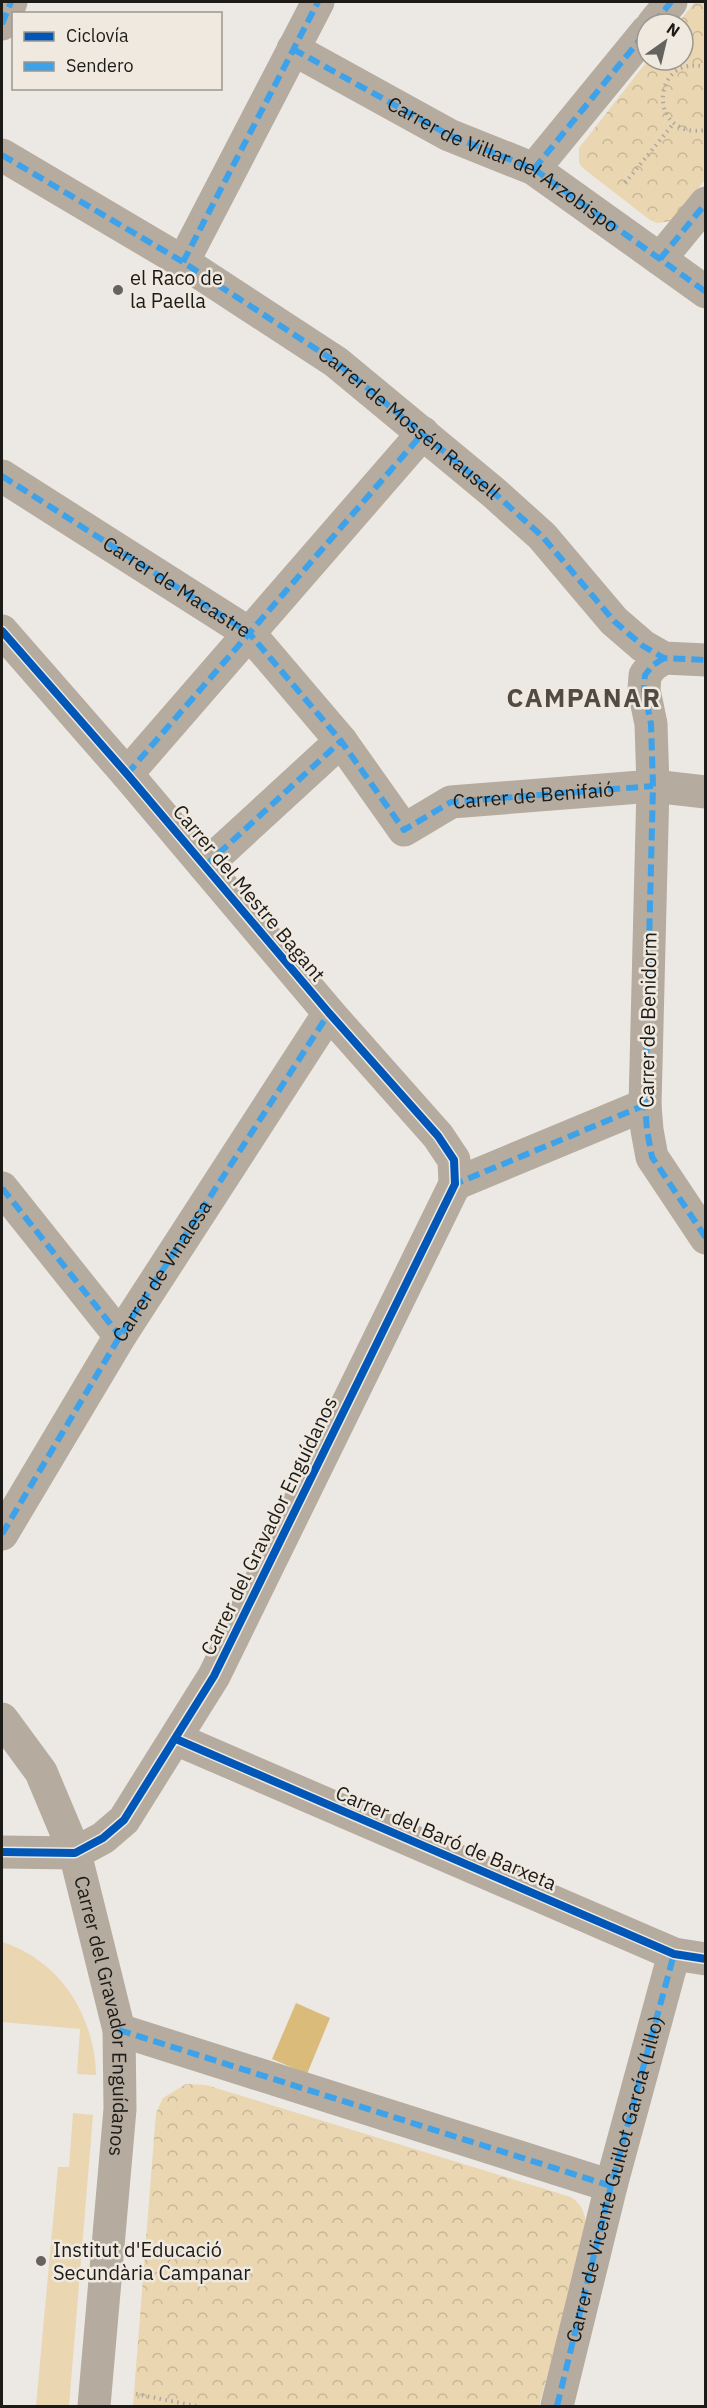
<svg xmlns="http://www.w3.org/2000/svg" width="707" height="2408" font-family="'IBM Plex Sans',sans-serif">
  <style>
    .grass { fill: #ead6b1 }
    .park { fill: url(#park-crowns) }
    .water { fill: #dbbb7a }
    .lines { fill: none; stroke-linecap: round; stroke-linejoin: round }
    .path { stroke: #aea8a0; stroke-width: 4; stroke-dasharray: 1.5 4.5; stroke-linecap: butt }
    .minor { stroke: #b5ac9f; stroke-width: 33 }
    .quiet { stroke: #3da2ea; stroke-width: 6; stroke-dasharray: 12 6; stroke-linecap: butt }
    .cycleway-casing { stroke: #efe9e0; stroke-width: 11 }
    .cycleway { stroke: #0057b8; stroke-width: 8 }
    .poi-dot { fill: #65635f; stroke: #efe9e0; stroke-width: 2 }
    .labels { text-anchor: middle; stroke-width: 5; stroke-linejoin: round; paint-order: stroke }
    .street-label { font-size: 20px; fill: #1d1b18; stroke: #efe9e0 }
    .poi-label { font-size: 20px; fill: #1d1b18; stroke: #efe9e0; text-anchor: start }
    .district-label { font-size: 26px; font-weight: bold; letter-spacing: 1.5px; fill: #504b43; stroke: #efe9e0 }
  </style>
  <defs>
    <pattern id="park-crowns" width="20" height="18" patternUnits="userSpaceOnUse" patternTransform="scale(1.5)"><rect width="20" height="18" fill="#ead6b1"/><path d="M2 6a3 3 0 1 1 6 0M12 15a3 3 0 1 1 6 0" fill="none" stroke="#c8b798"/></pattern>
  </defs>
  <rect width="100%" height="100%" fill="#ece8e4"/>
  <!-- grass -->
  <path class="grass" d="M 2,1942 C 60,1960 95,2016 96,2075 L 77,2074 L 80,2029 L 2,2022 Z
    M 73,2113 L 93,2115 L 69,2406 L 36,2406 L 58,2167 L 69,2167 Z"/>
  <!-- park -->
  <path class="park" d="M 695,2 L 705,2 L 705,180 L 672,221 L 657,223 L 650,220 L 584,169 L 579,163 L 579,148 L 648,60 L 683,60 L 683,24 L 677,24 Z
    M 186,2084 L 206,2085 L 571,2197 C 586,2207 587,2221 585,2237 L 539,2406 L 133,2406 L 156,2113 L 163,2098 Z"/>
  <!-- water -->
  <path class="water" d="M 296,2003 L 330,2018 L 307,2074 L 272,2059 Z"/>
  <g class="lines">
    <!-- path -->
    <path class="path" d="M 706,67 C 651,53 646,140 706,130
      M 625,183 L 674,123
      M 136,2394 L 196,2406"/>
    <!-- minor -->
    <g class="minor">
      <path d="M 2,24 L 11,2"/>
      <path d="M 653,24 L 671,2"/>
      <path d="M 293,49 L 449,135 L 534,169 L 706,292"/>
      <path id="s1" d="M 2,155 L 183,262 L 336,362 L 493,492 L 542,536 L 614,621 L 643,646 L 664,658 L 706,660"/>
      <path d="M 534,169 L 647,31"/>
      <path d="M 660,259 L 706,203"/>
      <path d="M 183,262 L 318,2"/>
      <path d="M 2,476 L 249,633 L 341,741 L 404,830 L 451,802 L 653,786 L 706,792"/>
      <path d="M 2,631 L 127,774 L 329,1013 L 438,1136 L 454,1160 L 455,1184"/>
      <path d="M 664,658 L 653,665 L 645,675 L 644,690 L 651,724 L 653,786 L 645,1105 L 647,1130 L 652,1157 L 706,1238"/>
      <path d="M 127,774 L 423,433"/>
      <path d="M 205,866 L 341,741"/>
      <path d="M 2,1188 L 120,1336"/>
      <path d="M 2,1534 L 120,1336 L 329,1013"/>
      <path id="s2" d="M 2,1719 L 41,1772 L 75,1853 L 119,2030 L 120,2109 L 94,2406"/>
      <path d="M 176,1739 L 674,1954 L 706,1959"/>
      <path d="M 2,1852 L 75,1853 L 103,1838 L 124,1820 L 214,1676 L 455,1184 L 645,1105"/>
      <path d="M 119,2030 L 611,2186"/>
      <path d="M 557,2406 L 611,2186 L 674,1954"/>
    </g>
    <!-- quiet -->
    <g class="quiet">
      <path d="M 2,24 L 11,2"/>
      <path d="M 653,24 L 671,2"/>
      <path id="s3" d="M 293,49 L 449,135 L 534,169 L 706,292"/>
      <path d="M 2,155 L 183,262 L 336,362 L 493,492 L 542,536 L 614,621 L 643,646 L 664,658 L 706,660"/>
      <path d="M 534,169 L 647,31"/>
      <path d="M 660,259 L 706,203"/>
      <path d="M 183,262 L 318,2"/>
      <path id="s4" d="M 2,476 L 249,633 L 341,741 L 404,830 L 451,802 L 653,786"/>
      <path d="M 664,658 L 653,665 L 645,675 L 644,690 L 651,724 L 653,786 L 645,1105 L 647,1130 L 652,1157 L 706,1238"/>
      <path d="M 127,774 L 423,433"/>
      <path d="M 205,866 L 341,741"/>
      <path d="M 453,1187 L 455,1184 L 645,1105"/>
      <path d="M 2,1188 L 120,1336"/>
      <path id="s5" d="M 2,1534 L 120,1336 L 329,1013"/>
      <path d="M 119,2030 L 611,2186"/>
      <path id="s6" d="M 557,2406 L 611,2186 L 674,1954"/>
    </g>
    <!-- cycleway casing -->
    <g class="cycleway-casing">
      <path id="cycleway" d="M 2,631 L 127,774 L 329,1013 L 438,1136 L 454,1160 L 455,1184 L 214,1676 L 124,1820 L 103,1838 L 75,1853 L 2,1852
        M 176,1739 L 674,1954 L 706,1959"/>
    </g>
    <!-- cycleway -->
    <use href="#cycleway" class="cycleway"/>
  </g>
  <!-- markers -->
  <g class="poi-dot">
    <circle cx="118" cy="290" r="6"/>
    <circle cx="41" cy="2261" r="6"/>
  </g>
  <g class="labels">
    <!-- street labels -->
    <g class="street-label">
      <text dy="7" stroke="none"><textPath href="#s3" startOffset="240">Carrer de Villar del Arzobispo</textPath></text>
      <text dy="7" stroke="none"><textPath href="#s1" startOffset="488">Carrer de Mossén Rausell</textPath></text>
      <text dy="7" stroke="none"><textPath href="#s4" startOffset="207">Carrer de Macastre</textPath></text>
      <text dy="7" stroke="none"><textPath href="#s4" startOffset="681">Carrer de Benifaió</textPath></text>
      <text transform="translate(249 893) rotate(50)" y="7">Carrer del Mestre Bagant</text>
      <text transform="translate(648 1020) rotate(-89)" y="7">Carrer de Benidorm</text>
      <text dy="7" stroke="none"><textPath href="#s5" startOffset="308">Carrer de Vinalesa</textPath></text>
      <text transform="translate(269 1526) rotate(-64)" y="7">Carrer del Gravador Enguídanos</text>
      <text transform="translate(446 1838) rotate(23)" y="7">Carrer del Baró de Barxeta</text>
      <text dy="7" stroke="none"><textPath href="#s2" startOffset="320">Carrer del Gravador Enguídanos</textPath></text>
      <text dy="7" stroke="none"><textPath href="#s6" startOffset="234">Carrer de Vicente Guillot García (Lillo)</textPath></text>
    </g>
    <!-- poi labels -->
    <g class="poi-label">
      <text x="130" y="285">el Raco de<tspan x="130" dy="23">la Paella</tspan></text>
      <text x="53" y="2257">Institut d'Educació<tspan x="53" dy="23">Secundària Campanar</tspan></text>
    </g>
    <!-- district labels -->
    <g class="district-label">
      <text x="584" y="707">CAMPANAR</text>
    </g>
  </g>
  <!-- border -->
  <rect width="707" height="2408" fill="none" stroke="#1d1b18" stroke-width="6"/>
  <!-- legend -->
  <rect x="12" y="12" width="210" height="78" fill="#efe9e0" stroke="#9b9790" stroke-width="1.5"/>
  <rect x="24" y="32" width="30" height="9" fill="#0057b8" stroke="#9b9790" stroke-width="1.5"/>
  <text x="66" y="42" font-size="18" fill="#1d1b18">Ciclovía</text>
  <rect x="24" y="62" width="30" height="9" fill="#3da2ea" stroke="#9b9790" stroke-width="1.5"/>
  <text x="66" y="72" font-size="18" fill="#1d1b18">Sendero</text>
  <!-- north arrow -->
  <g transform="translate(665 42) rotate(34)"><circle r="28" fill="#efe9e0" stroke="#9b9790" stroke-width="1.5"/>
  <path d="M0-4.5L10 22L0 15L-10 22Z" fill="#65635f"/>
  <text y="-9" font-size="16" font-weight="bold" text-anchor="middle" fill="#1d1b18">N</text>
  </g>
</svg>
